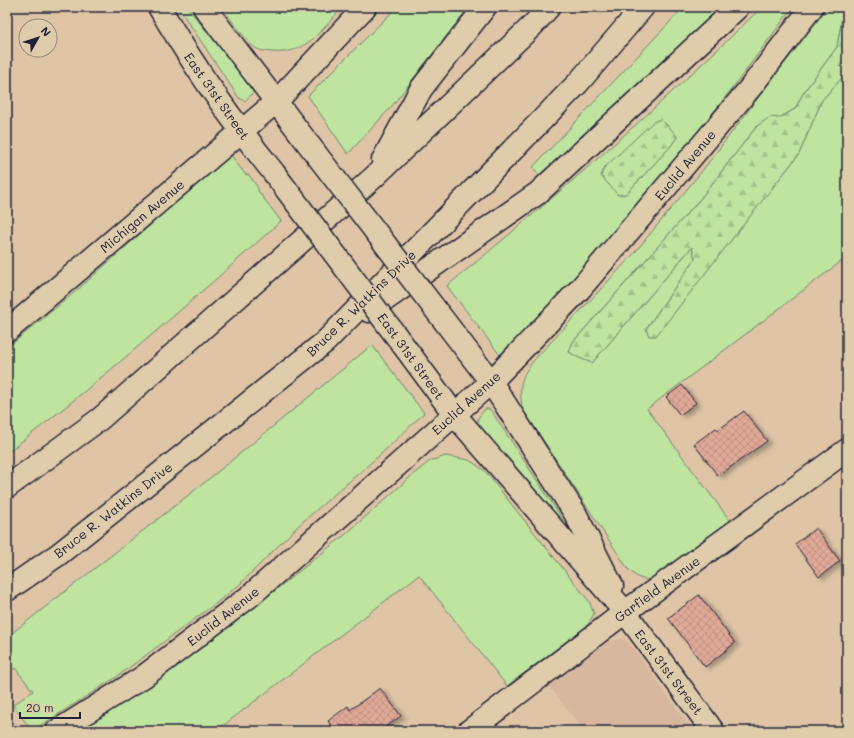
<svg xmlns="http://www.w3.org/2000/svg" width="854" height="738" font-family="Mali,sans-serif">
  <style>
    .built { fill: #d7b79e }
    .green { fill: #bee49f; stroke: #70836d; fill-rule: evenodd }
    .forest { fill: url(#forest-firs); stroke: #70836d }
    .building { fill: url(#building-cross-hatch); stroke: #22223b; filter: url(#shadow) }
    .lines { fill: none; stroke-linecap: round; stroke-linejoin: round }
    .minor-casing { stroke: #22223b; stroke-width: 25 }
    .major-casing { stroke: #22223b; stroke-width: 25 }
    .highway-casing { stroke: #22223b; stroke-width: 25 }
    .minor { stroke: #dfccaa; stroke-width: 22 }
    .major { stroke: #dfccaa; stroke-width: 22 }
    .highway { stroke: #dfccaa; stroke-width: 22 }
    .major-bridge-casing { stroke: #22223b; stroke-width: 25; stroke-linecap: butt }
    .major-bridge { stroke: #dfccaa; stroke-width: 22 }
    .labels { text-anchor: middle; stroke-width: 3; stroke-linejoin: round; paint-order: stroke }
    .street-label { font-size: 13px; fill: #22223b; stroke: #dfccaa }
  </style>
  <defs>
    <pattern id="forest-firs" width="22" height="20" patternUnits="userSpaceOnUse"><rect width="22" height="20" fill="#bee49f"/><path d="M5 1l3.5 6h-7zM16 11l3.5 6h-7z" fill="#a3c38a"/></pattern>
    <pattern id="building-cross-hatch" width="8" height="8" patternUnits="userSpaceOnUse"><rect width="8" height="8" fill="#e0a997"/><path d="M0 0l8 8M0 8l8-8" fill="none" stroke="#c09183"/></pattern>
    <filter id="shadow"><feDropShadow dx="4.5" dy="2.5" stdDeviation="2" flood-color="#0004"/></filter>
  </defs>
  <rect width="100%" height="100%" fill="#dfc5a6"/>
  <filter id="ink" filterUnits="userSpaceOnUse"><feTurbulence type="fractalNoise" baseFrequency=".025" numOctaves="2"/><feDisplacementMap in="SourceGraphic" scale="8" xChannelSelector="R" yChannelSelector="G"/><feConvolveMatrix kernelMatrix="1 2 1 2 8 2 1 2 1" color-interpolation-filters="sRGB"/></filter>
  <g filter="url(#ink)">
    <!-- built -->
    <path class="built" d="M 624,638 L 634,649 L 693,731 L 584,731 L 549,686 L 607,642 Z"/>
    <!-- green -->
    <path class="green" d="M 178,7 L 187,7 L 253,89 L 253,93 L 245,101 L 239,98 Z
      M 221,7 L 343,7 C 321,30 307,55 272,52 C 264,51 258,51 252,45 C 241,34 231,19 221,7 Z
      M 397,7 L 469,7 L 392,106 L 348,154 L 308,96 Z
      M 684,7 L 724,7 L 606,116 L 539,175 L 533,167 Z
      M 762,7 L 793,7 L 734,86 L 655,186 L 575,278 L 500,355 L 447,286 C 556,197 661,105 762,7 ZM 661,119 L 677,137 L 670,147 L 626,194 Z
      M 828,7 L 847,7 L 847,12 L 842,19 L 837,47 L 804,92 L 795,109 L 779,118 L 757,126 L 701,198 L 573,342 L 569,352 L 592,363 L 692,247 L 695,259 L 646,329 L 656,335 L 799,154 L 822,100 L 847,72 L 847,257 L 647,409 L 731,522 L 654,578 C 643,582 636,577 628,569 L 522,408 C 519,385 520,377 535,359 L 631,257 L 702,171 Z
      M 230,154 L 245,174 L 249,175 L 258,188 L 258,191 L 281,221 C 192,301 102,380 7,453 L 7,348 L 75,292 Z
      M 372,345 L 424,413 L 381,454 L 299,525 L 239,585 L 215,604 L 115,678 L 32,731 L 13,705 L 33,691 L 15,668 L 7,673 L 7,637 L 209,479 Z
      M 485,409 L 489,409 L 492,412 L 567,526 L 565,529 L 478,423 L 478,418 Z
      M 446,456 L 469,460 L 484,470 L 589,601 L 594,614 L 587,626 L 507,686 L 419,575 L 216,731 L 79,731 L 176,666 L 243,616 L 346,534 L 416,472 L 430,461 Z"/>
    <!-- forest -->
    <path class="forest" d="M 847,12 L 847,72 L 822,100 L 799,154 L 656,336 L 649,336 L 646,329 L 695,259 L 692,247 L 592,363 L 579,358 L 569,352 L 573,342 L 701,198 L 757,126 L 770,117 L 779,118 L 795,109 L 804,92 L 837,47 L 842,19 Z
      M 661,119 C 666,126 673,129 677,137 L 670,147 L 626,194 L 618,195 L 601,176 L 604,168 L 653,122 Z"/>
    <!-- building -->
    <path class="building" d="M 682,385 L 696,403 L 680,415 L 666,397 Z
      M 744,411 L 767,441 L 718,476 L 694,444 L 716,428 L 718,430 Z
      M 816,528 L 840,561 L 819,577 L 795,544 Z
      M 699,595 L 735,643 L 705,667 L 668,618 Z
      M 380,688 L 401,716 L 380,731 L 335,731 L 328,721 L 348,706 L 350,710 Z"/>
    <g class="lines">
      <!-- minor casing -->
      <g class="minor-casing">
        <path id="minor" d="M 7,331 L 277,101 L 365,7
          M 57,731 L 143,677 L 250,596 L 491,382 L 580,289 L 750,88 L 812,7
          M 469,731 L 625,612 L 847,450"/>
      </g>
      <!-- major casing -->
      <g class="major-casing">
        <path id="major" d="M 159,7 C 193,65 232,121 274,173
          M 204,7 L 316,154
          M 452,331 L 491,382 L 575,513 L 612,586
          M 412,357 L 454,414 L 625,612 L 713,731"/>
      </g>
      <!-- highway casing -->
      <g class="highway-casing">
        <path id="highway" d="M 383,160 L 421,89 L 485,7
          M 369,311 L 538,193 L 738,7
          M 7,487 L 100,419 L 374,177 L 533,25 L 549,7
          M 7,590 L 59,554 L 325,342 L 578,83 L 643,7"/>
      </g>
      <!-- minor -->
      <use href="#minor" class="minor"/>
      <!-- major -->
      <use href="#major" class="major"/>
      <!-- highway -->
      <use href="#highway" class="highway"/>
      <!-- major-bridge casing -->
      <g class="major-bridge-casing">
        <path id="major-bridge" d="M 316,154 L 452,331
          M 274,173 L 412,357"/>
      </g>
      <!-- major-bridge -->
      <use href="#major-bridge" class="major-bridge"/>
    </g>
  </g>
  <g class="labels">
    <!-- street labels -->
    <g class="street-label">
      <text transform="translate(217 96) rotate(55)" y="5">East 31st Street</text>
      <text transform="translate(685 165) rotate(-50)" y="5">Euclid Avenue</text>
      <text transform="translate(142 216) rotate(-40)" y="5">Michigan Avenue</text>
      <text transform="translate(361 303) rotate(-44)" y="5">Bruce R. Watkins Drive</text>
      <text transform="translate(411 356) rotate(54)" y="5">East 31st Street</text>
      <text transform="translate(466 403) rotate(-42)" y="5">Euclid Avenue</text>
      <text transform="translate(113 510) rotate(-38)" y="5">Bruce R. Watkins Drive</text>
      <text transform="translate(657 589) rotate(-36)" y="5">Garfield Avenue</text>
      <text transform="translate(223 616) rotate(-38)" y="5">Euclid Avenue</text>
      <text transform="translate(669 672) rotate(53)" y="5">East 31st Street</text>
    </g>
  </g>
  <!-- margin -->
  <rect width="854" height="738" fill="none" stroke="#dfccaa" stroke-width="24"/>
  <rect x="12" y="12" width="830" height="714" fill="none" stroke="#22223b" stroke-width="1.5" filter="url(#ink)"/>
  <!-- north arrow -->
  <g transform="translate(38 38) rotate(51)"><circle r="19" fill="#dfccaa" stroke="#93887e"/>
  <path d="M0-3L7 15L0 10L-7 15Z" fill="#22223b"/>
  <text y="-6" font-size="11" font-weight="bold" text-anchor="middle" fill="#22223b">N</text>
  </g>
  <!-- scale -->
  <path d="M20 712v6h60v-6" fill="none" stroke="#22223b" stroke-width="2"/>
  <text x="26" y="712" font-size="12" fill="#22223b" stroke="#dfccaa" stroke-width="3" paint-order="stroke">20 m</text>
</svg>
